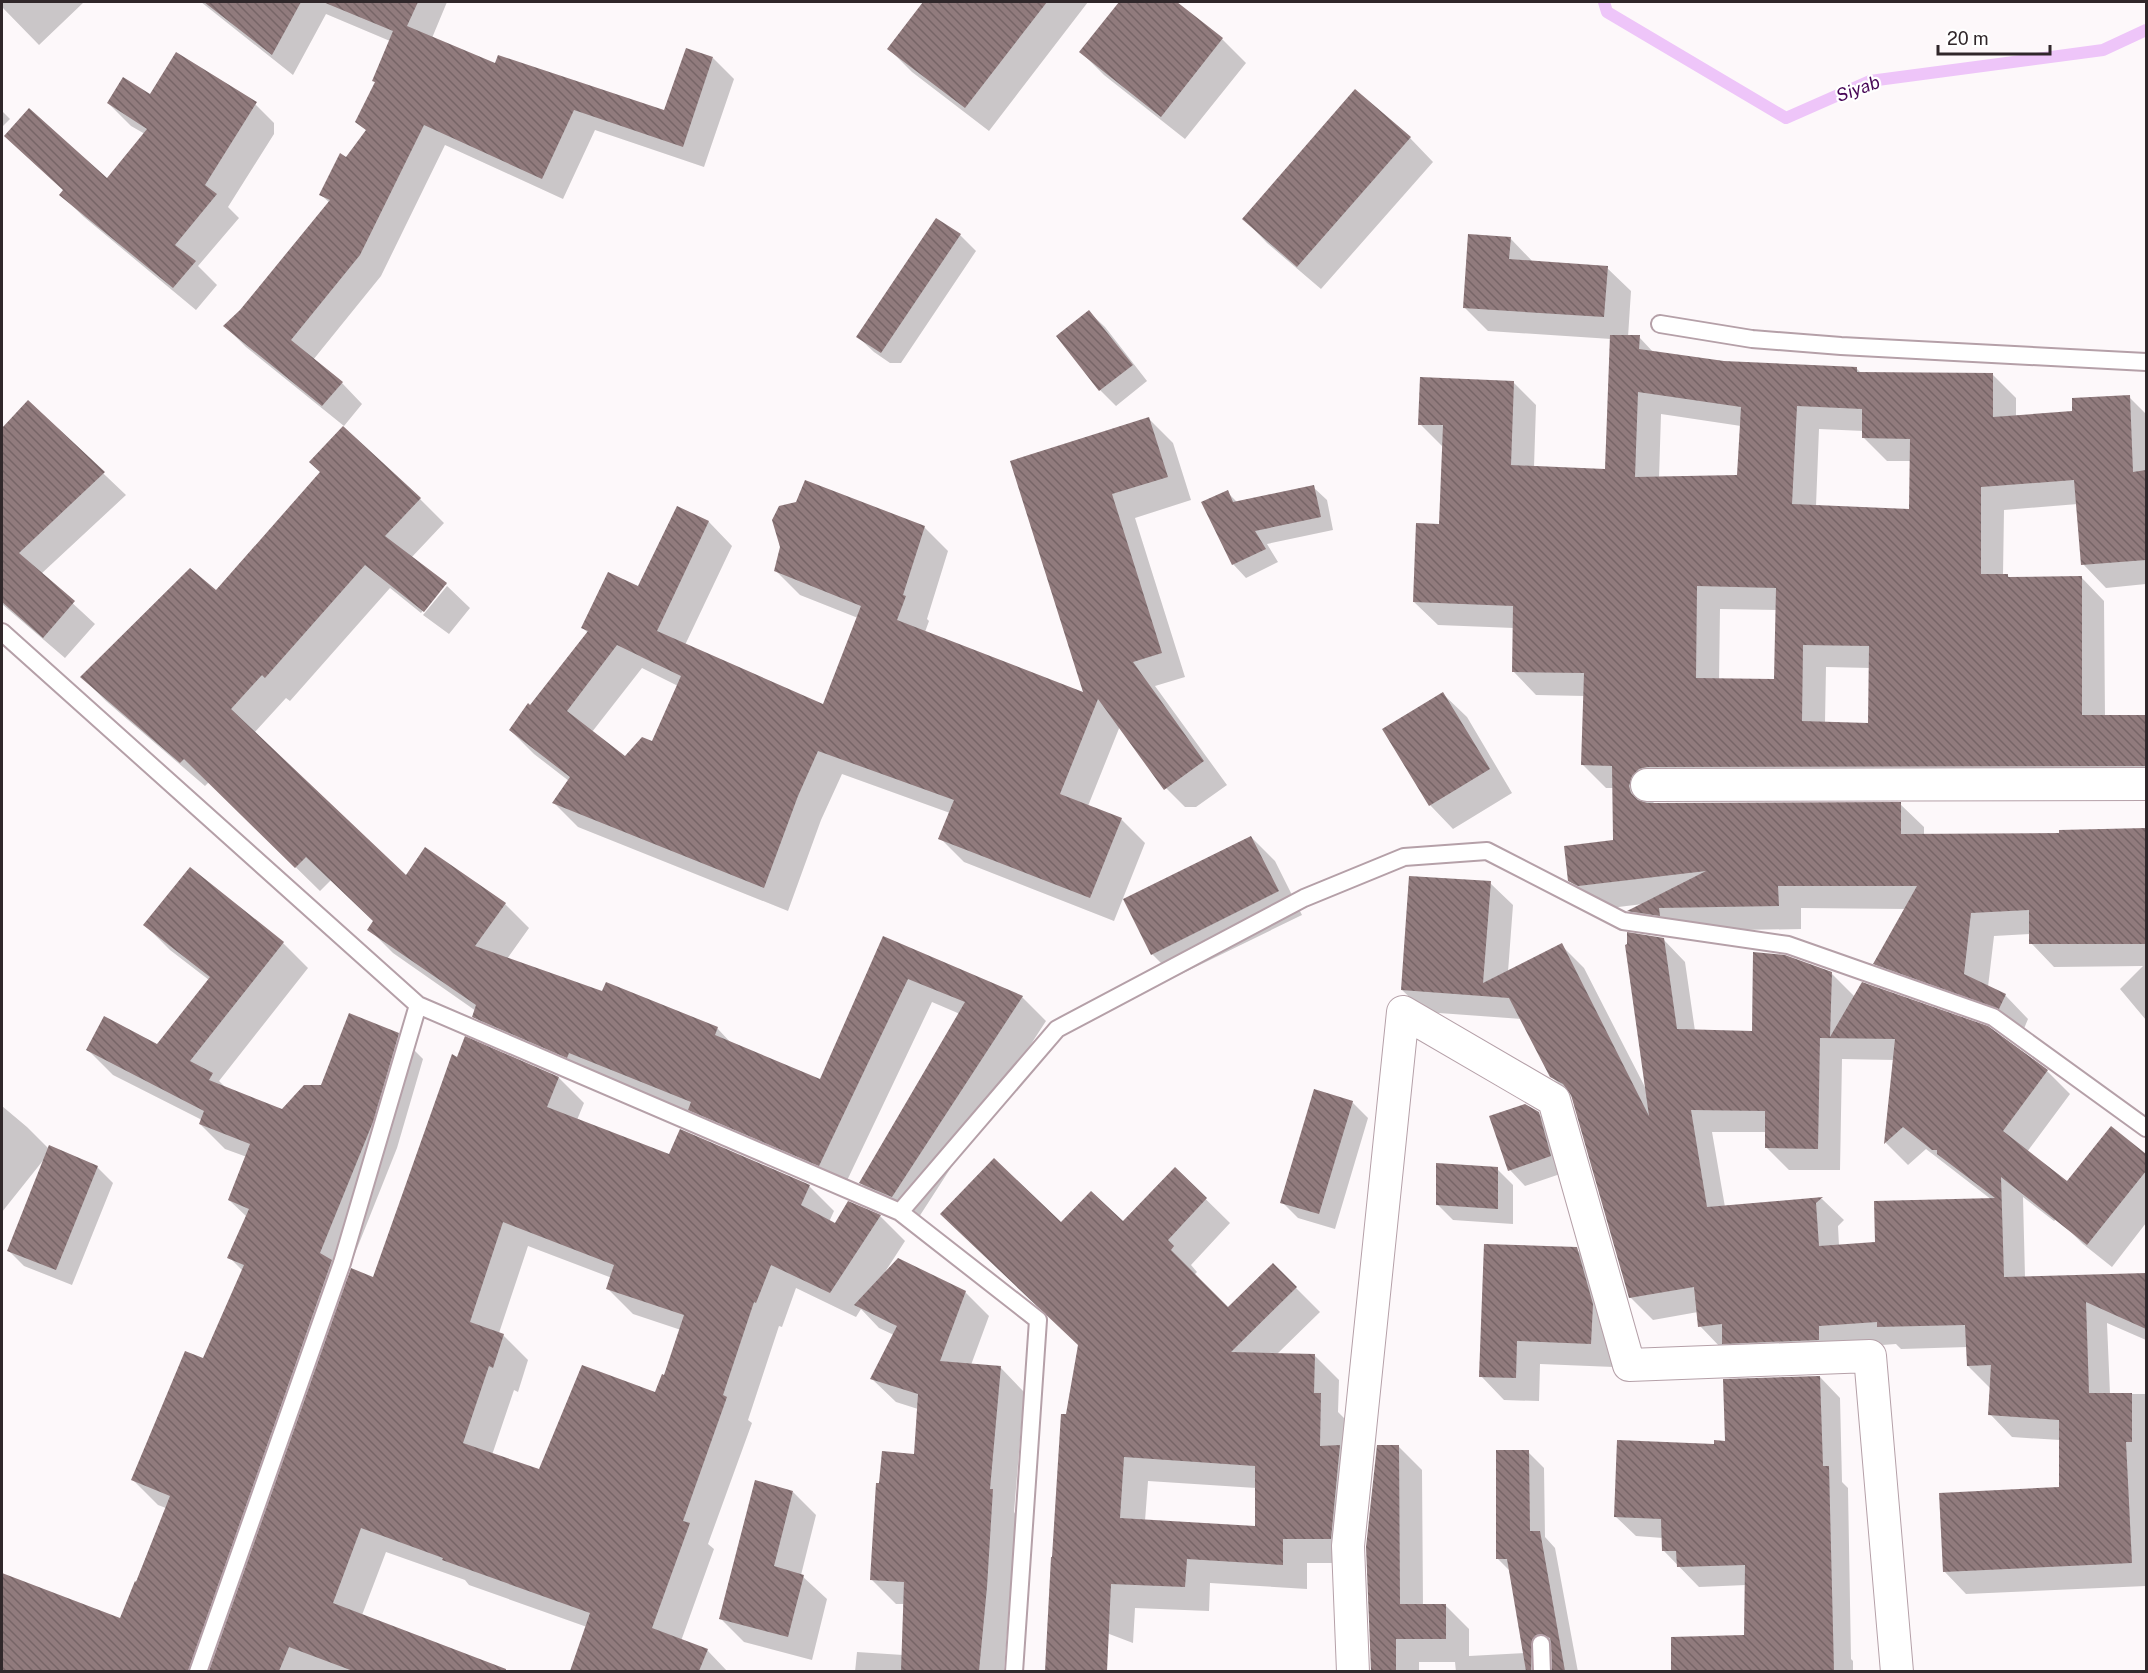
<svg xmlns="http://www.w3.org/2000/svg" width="2148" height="1673" font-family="'Public Sans',sans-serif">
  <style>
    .shadow { fill: #0003; fill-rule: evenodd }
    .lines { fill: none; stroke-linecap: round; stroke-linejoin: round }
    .stream { stroke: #eec5f9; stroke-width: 12 }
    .building { fill: url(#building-back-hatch); fill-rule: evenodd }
    .lane-casing { stroke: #b5a0a8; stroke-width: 20 }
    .street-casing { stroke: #b5a0a8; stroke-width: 34 }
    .lane { stroke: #fff; stroke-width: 16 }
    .street { stroke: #fff; stroke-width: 32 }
    .labels { text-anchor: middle; stroke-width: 4.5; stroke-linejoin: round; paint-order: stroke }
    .water-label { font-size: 18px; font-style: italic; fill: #470656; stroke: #fff }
  </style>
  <defs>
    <pattern id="building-back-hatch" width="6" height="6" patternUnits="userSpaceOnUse" patternTransform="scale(1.5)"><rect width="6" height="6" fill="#917b7d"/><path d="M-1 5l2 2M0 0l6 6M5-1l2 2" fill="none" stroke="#776567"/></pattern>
  </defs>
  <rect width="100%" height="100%" fill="#fdf8fa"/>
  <!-- shadow -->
  <path class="shadow" d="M 2,2 L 84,2 L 39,45 L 2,7 Z
    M 201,2 L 447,2 L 432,38 L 496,65 L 665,112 L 713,58 L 734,79 L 704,167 L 595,130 L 563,199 L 445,145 L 381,276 L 313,360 L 342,383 L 362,404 L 344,426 L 246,347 L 225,326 L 241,311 L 330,203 L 321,195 L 367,131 L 357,122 L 376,83 L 374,81 L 390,41 L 326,14 L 293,75 Z
    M 925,2 L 1088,2 L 989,131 L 912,72 L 889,49 Z
    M 1121,2 L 1175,2 L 1222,39 L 1246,63 L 1185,139 L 1104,75 L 1081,52 Z
    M 151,96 L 251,100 L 274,123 L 274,134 L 228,207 L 239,218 L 198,266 L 217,285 L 196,310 L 84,217 L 61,195 L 64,191 L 6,136 L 107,180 L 145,134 L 131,126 L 108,103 Z
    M 2,111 L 10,119 L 2,127 Z
    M 1410,138 L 1433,162 L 1321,289 L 1267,243 L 1244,219 Z
    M 937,220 L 960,235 L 976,251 L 901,363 L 890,363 L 874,352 L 858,337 Z
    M 1510,238 L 1534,263 L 1607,268 L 1631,291 L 1628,337 L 1639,337 L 1654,353 L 1723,362 L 1857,369 L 1861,373 L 1993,375 L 2016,398 L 2016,416 L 2074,412 L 2129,397 L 2146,414 L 2146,584 L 2106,588 L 2083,564 L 2078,504 L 2004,510 L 2003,575 L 2007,575 L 2011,579 L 2081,577 L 2104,601 L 2105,717 L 2146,717 L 2146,789 L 1655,799 L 1653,804 L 1900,804 L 1924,827 L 1924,835 L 2061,834 L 2061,831 L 2146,830 L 2146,1020 L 2120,989 L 2143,966 L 2054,967 L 2031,943 L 2030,934 L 1994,936 L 1988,987 L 2005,995 L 2028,1019 L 2023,1031 L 1898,987 L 1874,963 L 1906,909 L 1801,908 L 1801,929 L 1682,931 L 1683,938 L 1651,933 L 1629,911 L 1643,904 L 1602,909 L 1593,904 L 1569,880 L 1615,841 L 1614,788 L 1606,788 L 1583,765 L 1585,696 L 1536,695 L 1513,671 L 1514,628 L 1438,625 L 1414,602 L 1441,525 L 1443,447 L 1420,424 L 1513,382 L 1536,405 L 1534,467 L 1607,470 L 1611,339 L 1488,331 L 1464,307 ZM 1661,414 L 1741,426 L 1739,476 L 1659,478 ZM 1819,429 L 1864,431 L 1864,438 L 1887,461 L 1911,461 L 1911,511 L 1816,506 ZM 1720,609 L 1777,610 L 1775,681 L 1719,680 ZM 1826,667 L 1871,668 L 1870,725 L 1825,723 Z
    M 1089,312 L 1105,327 L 1147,381 L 1116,406 L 1100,390 L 1058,336 Z
    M 28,402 L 126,495 L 41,574 L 95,624 L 65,658 L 2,604 L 2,430 Z
    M 1149,419 L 1173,443 L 1191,500 L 1135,518 L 1185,677 L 1155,686 L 1227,785 L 1196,807 L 1185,807 L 1161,783 L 1120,726 L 1088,806 L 1121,819 L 1145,843 L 1114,921 L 964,862 L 940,838 L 950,813 L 842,774 L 821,820 L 788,911 L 578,827 L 554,803 L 569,781 L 534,754 L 510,730 L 531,707 L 588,633 L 583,628 L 639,588 L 678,508 L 709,522 L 732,546 L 685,645 L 824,706 L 858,618 L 800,595 L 776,571 L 924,527 L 948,551 L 927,619 L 929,621 L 925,632 L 1085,694 L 1012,462 ZM 642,668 L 678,686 L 652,743 L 625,758 L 592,732 Z
    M 1313,487 L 1327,500 L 1333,530 L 1267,544 L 1278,562 L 1246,578 L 1233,564 L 1227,492 L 1238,503 Z
    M 420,499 L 444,523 L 411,558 L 447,585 L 443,585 L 421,613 L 390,588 L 290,701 L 286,698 L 254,733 L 406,877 L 505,904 L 529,928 L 507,959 L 603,993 L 717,1028 L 733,1045 L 821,1081 L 884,938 L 1022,997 L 1046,1021 L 917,1220 L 885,1207 L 861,1183 L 960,1014 L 932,1002 L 843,1189 L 498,1040 L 474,1016 L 476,1011 L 393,953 L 369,929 L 375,922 L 331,880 L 320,891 L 209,782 L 205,786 L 106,701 L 82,677 L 216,592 Z
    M 447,586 L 470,608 L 449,634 L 423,615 Z
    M 1443,694 L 1467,717 L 1512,793 L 1453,829 L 1430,805 Z
    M 1251,837 L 1275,861 L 1302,915 L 1175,977 L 1152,954 Z
    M 1490,883 L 1513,905 L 1508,972 L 1561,945 L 1584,968 L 1647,1091 L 1663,939 L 1685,962 L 1695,1031 L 1754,1032 L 1831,973 L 1855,997 L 1987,1028 L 2047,1071 L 2070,1094 L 2027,1152 L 2080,1198 L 2054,1221 L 2023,1197 L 2025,1277 L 2146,1274 L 2146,1340 L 2107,1323 L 2110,1394 L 2146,1394 L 2146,1586 L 1966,1594 L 1944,1571 L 2060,1489 L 2060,1440 L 2012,1437 L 1990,1414 L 1991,1389 L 1968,1366 L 1968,1347 L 1901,1349 L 1896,1344 L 1840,1348 L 1722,1349 L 1700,1326 L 1698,1312 L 1653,1320 L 1630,1297 L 1574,1099 L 1551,1076 L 1522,1019 L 1425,1012 L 1402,990 ZM 1842,1059 L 1894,1060 L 1886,1143 L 1908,1165 L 1926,1149 L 1992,1200 L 1876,1243 L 1839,1246 L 1838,1226 L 1844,1220 L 1822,1199 L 1725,1207 L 1712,1132 L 1766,1132 L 1766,1147 L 1789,1170 L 1840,1170 Z
    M 145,925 L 283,943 L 308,968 L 219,1081 L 227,1089 L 282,1111 L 398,1034 L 423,1059 L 397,1148 L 346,1276 L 349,1279 L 374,1279 L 465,1038 L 559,1078 L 584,1103 L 577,1120 L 670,1156 L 809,1186 L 834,1211 L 829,1222 L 836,1225 L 880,1216 L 905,1241 L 885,1272 L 965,1292 L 989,1316 L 971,1365 L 1001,1368 L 1024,1392 L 1014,1512 L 1016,1515 L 1004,1672 L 855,1672 L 857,1652 L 903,1655 L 904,1604 L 896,1604 L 872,1580 L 880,1484 L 915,1455 L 918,1409 L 896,1402 L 872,1379 L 894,1335 L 879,1328 L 861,1309 L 856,1317 L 796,1288 L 782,1327 L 779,1326 L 748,1420 L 752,1423 L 708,1544 L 714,1549 L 681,1641 L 707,1650 L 728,1672 L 572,1672 L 587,1627 L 469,1585 L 465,1580 L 386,1552 L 362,1615 L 476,1659 L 488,1672 L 2,1672 L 2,1575 L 121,1619 L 166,1508 L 158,1505 L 133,1480 L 203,1360 L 243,1271 L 229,1257 L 247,1217 L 229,1200 L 247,1157 L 225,1149 L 200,1124 L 202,1120 L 113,1075 L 88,1050 L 157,1046 L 209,980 L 170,950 ZM 528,1246 L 612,1278 L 608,1289 L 633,1314 L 681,1330 L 665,1377 L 656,1394 L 540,1471 L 492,1455 L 514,1390 L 518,1392 L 528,1360 L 503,1335 L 499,1333 Z
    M 1352,1102 L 1368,1118 L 1335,1229 L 1298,1218 L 1282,1202 Z
    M 2,1106 L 27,1127 L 49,1149 L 97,1167 L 113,1183 L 72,1285 L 24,1266 L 8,1250 L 45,1158 L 2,1212 Z
    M 1538,1113 L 1554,1129 L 1566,1172 L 1525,1186 L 1510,1170 Z
    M 2144,1164 L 2146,1167 L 2146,1223 L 2112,1267 L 2083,1244 L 2060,1221 Z
    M 1175,1169 L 1230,1223 L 1191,1265 L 1197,1272 L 1194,1275 L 1228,1309 L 1273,1265 L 1320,1312 L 1277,1354 L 1314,1355 L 1339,1380 L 1338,1412 L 1345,1419 L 1344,1451 L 1354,1563 L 1307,1563 L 1307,1589 L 1210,1583 L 1209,1611 L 1135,1608 L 1133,1643 L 1075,1621 L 1067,1416 L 1080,1346 L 1061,1224 L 1123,1223 ZM 1148,1481 L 1256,1488 L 1256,1528 L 1145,1521 Z
    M 1497,1169 L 1513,1185 L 1513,1224 L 1453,1220 L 1437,1204 Z
    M 1576,1249 L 1600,1272 L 1614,1367 L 1540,1364 L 1539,1401 L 1504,1400 L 1481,1376 Z
    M 1820,1377 L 1840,1398 L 1842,1482 L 1848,1488 L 1851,1659 L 1853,1661 L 1853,1672 L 1673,1672 L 1672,1638 L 1746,1637 L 1746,1585 L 1699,1587 L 1664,1551 L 1663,1538 L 1636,1536 L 1615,1516 L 1715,1446 L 1727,1442 Z
    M 1398,1446 L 1422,1470 L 1423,1606 L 1446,1606 L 1469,1629 L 1469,1656 L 1525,1653 L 1511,1572 L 1497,1558 L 1528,1452 L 1544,1468 L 1545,1537 L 1555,1548 L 1578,1672 L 1554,1672 L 1553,1651 L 1547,1654 L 1546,1672 L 1456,1672 L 1455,1662 L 1419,1662 L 1419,1672 L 1372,1672 L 1368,1547 Z
    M 793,1492 L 816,1515 L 801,1575 L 827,1599 L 812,1660 L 744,1642 L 721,1619 Z"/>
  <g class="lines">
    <!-- stream -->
    <path class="stream" d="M 1604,2 L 1607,12 L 1786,118 L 1870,81 L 2103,50 L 2146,30"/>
  </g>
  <!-- building -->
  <path class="building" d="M 204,2 L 301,2 L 272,55 Z
    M 323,2 L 418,2 L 407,26 L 495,63 L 498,55 L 664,110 L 686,48 L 713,57 L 683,147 L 574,110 L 542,179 L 424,125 L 360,255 L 291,340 L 343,382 L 322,406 L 223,326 L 240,310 L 330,200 L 319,195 L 340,153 L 346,157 L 366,130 L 355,122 L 375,82 L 372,81 L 393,31 Z
    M 923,2 L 1047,2 L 965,108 L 887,49 Z
    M 1119,2 L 1177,2 L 1223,38 L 1161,117 L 1079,52 Z
    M 176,52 L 257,102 L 205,185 L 217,194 L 175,245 L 196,261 L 173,288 L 59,195 L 63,190 L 4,136 L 29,108 L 107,178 L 147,129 L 107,103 L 123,77 L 150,94 Z
    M 1355,89 L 1411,137 L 1297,267 L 1242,219 Z
    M 936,218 L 961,234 L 881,353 L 856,337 Z
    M 1468,234 L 1511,237 L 1509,259 L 1608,266 L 1604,317 L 1463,308 Z
    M 1089,310 L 1133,365 L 1099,391 L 1056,336 Z
    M 1610,335 L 1640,335 L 1639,349 L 1724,361 L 1857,367 L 1857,372 L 1993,373 L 1993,417 L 2072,411 L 2072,398 L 2130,395 L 2133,472 L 2146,470 L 2146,560 L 2081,565 L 2074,480 L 1981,487 L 1981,574 L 2008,574 L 2008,577 L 2082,576 L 2082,715 L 2146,715 L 2146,766 L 1647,767 L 1639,769 L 1632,776 L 1629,786 L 1631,793 L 1638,800 L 1647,803 L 1901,802 L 1901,834 L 2059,833 L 2059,830 L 2146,828 L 2146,944 L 2029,944 L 2029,910 L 1971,913 L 1964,974 L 2006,994 L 1999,1009 L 1873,964 L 1917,886 L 1778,886 L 1779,906 L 1659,908 L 1660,916 L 1627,911 L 1706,871 L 1578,886 L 1568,881 L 1564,846 L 1613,840 L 1612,766 L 1581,765 L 1584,673 L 1512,672 L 1513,606 L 1413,602 L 1416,523 L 1439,524 L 1443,425 L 1418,425 L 1420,377 L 1514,381 L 1511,465 L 1605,469 ZM 1638,392 L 1741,407 L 1737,475 L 1635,477 ZM 1797,406 L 1862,409 L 1862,438 L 1910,439 L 1909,509 L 1792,504 ZM 1697,586 L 1776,588 L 1774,679 L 1696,678 ZM 1803,645 L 1869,646 L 1868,723 L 1802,721 Z
    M 28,400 L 105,472 L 19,553 L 75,601 L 43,638 L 2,602 L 2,428 Z
    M 1149,417 L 1168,477 L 1112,494 L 1162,653 L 1133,662 L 1204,761 L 1164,790 L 1098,699 L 1060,794 L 1122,818 L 1090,898 L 938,839 L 954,800 L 818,751 L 798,796 L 764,888 L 552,803 L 570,777 L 509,730 L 528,703 L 530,705 L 588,631 L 581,628 L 608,572 L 638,586 L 677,506 L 709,521 L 657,631 L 823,704 L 861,606 L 774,571 L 780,547 L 772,520 L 779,506 L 796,502 L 805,480 L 925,526 L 903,595 L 906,596 L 897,620 L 1083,692 L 1010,461 ZM 617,645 L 681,676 L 652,741 L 642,737 L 625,756 L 567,711 Z
    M 343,426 L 421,498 L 385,536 L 447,583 L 424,612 L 365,565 L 265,678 L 262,675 L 231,709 L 406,875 L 425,847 L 506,903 L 475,946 L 602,991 L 606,982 L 718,1027 L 715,1035 L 820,1079 L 883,936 L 1023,996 L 892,1197 L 859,1183 L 965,1002 L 908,979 L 819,1166 L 688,1110 L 691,1102 L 569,1053 L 567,1058 L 472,1017 L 476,1005 L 367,930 L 373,921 L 306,857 L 295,868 L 184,759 L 180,763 L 80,677 L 190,568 L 216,590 L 320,472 L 309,462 Z
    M 1314,485 L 1321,517 L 1255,531 L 1266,549 L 1232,565 L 1201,502 L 1228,490 L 1233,502 Z
    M 1443,692 L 1490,769 L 1429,806 L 1382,729 Z
    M 1251,836 L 1279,891 L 1151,955 L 1123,899 Z
    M 190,867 L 284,942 L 190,1061 L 213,1073 L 209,1080 L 282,1109 L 304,1085 L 321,1085 L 349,1013 L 399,1033 L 373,1122 L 320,1253 L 332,1260 L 188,1671 L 2,1671 L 2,1573 L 120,1618 L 135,1581 L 136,1582 L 170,1496 L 131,1480 L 185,1351 L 203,1358 L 244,1265 L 227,1258 L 249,1209 L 228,1200 L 250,1144 L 199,1124 L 204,1111 L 86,1050 L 104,1016 L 157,1044 L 210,977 L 143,925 Z
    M 1409,876 L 1491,881 L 1483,983 L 1562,943 L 1649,1116 L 1625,945 L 1627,944 L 1627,932 L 1664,938 L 1677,1029 L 1752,1031 L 1753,952 L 1785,955 L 1832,972 L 1830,1037 L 1862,982 L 1988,1026 L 2048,1070 L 2003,1131 L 2067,1181 L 2111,1126 L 2146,1154 L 2146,1171 L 2087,1245 L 2001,1177 L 2004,1277 L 2146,1273 L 2146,1329 L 2086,1302 L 2089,1393 L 2132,1393 L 2132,1442 L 2126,1442 L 2132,1563 L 1943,1572 L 1939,1493 L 2059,1487 L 2059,1420 L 1988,1415 L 1991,1365 L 1967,1366 L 1965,1325 L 1877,1327 L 1877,1322 L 1819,1326 L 1819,1340 L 1722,1344 L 1722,1324 L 1698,1327 L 1694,1287 L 1629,1298 L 1571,1095 L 1563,1084 L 1550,1077 L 1509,998 L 1401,990 ZM 1820,1038 L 1895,1039 L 1884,1144 L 1903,1127 L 1932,1150 L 1937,1150 L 1937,1154 L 1995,1198 L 1874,1201 L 1875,1242 L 1819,1246 L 1816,1203 L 1823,1197 L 1707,1207 L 1691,1110 L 1765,1111 L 1765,1148 L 1818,1149 Z
    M 465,1036 L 559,1077 L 547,1107 L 669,1154 L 680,1129 L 810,1185 L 801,1205 L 835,1223 L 848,1201 L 881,1215 L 830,1293 L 771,1265 L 756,1303 L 754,1302 L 723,1395 L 727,1397 L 683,1521 L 690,1523 L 652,1628 L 708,1649 L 699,1671 L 570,1671 L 590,1613 L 442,1560 L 443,1558 L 361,1528 L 333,1603 L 506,1669 L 506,1671 L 353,1671 L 289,1647 L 279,1671 L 209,1671 L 351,1268 L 373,1277 L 452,1054 L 457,1057 ZM 503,1222 L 614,1265 L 606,1289 L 684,1315 L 664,1375 L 662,1374 L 655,1392 L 582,1365 L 539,1469 L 463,1443 L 489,1366 L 493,1368 L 504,1334 L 470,1322 Z
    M 1314,1089 L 1353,1101 L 1319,1214 L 1280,1203 Z
    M 1525,1104 L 1539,1112 L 1551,1156 L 1508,1171 L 1489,1116 Z
    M 49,1145 L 98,1166 L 56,1270 L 7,1251 Z
    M 994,1158 L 1061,1222 L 1091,1191 L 1123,1221 L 1175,1167 L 1207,1198 L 1168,1240 L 1174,1246 L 1171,1250 L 1228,1307 L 1273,1263 L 1297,1287 L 1231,1352 L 1315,1354 L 1314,1393 L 1321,1393 L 1320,1446 L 1340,1445 L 1331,1539 L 1283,1539 L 1283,1565 L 1187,1559 L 1185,1587 L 1111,1584 L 1107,1671 L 1045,1671 L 1051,1557 L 1052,1557 L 1061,1414 L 1066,1414 L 1078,1345 L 940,1214 ZM 1124,1457 L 1255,1466 L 1255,1526 L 1120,1518 Z
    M 1436,1163 L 1498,1167 L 1498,1209 L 1436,1205 Z
    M 1484,1244 L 1577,1247 L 1593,1304 L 1591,1344 L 1517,1341 L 1516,1378 L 1479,1377 Z
    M 898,1258 L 966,1291 L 940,1361 L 1001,1366 L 990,1489 L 993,1489 L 987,1587 L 979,1671 L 901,1671 L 904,1582 L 870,1580 L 876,1483 L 879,1483 L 882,1451 L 914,1454 L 918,1394 L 870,1379 L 897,1326 L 854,1305 Z
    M 1820,1376 L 1823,1466 L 1829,1466 L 1834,1671 L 1671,1671 L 1671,1637 L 1744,1635 L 1745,1565 L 1677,1567 L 1676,1551 L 1662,1551 L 1661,1519 L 1614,1517 L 1617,1440 L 1714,1444 L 1714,1440 L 1725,1441 L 1723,1379 Z
    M 1377,1445 L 1399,1445 L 1400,1604 L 1446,1604 L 1446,1639 L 1396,1639 L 1396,1671 L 1371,1671 L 1366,1547 Z
    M 1496,1450 L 1529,1450 L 1530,1531 L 1540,1531 L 1565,1671 L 1552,1671 L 1551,1643 L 1550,1638 L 1541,1634 L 1536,1635 L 1532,1640 L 1531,1671 L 1526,1671 L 1507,1559 L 1496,1559 Z
    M 755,1480 L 793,1491 L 774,1566 L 804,1575 L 788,1637 L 719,1619 Z"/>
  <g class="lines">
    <!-- lane casing -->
    <g class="lane-casing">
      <path id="lane" d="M 1660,324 L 1752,339 L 1841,346 L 2146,362
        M 2,632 L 418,1005 L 900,1212 L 1038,1320 L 1014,1672
        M 900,1212 L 1057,1029 L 1304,898 L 1404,857 L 1487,851 L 1623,921 L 1788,945 L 1993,1017 L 2146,1128
        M 1541,1644 L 1542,1672
        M 198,1672 L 342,1263 L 418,1005"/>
    </g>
    <!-- street casing -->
    <g class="street-casing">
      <path id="street" d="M 1647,785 L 2146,784
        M 1353,1672 L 1348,1546 L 1403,1012 L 1554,1100 L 1629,1365 L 1870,1356 L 1897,1672"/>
    </g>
    <!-- lane -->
    <use href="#lane" class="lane"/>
    <!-- street -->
    <use href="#street" class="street"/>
  </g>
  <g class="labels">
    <!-- water labels -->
    <g class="water-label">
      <text transform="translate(1858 89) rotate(-20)" y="6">Siyab</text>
    </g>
  </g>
  <!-- border -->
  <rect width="2148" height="1673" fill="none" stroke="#30272a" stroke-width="6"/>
  <!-- scale -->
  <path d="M1938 45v9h112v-9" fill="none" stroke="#30272a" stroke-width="3"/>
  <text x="1947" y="45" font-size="18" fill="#30272a" stroke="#ffffff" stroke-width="4.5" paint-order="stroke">20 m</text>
</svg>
